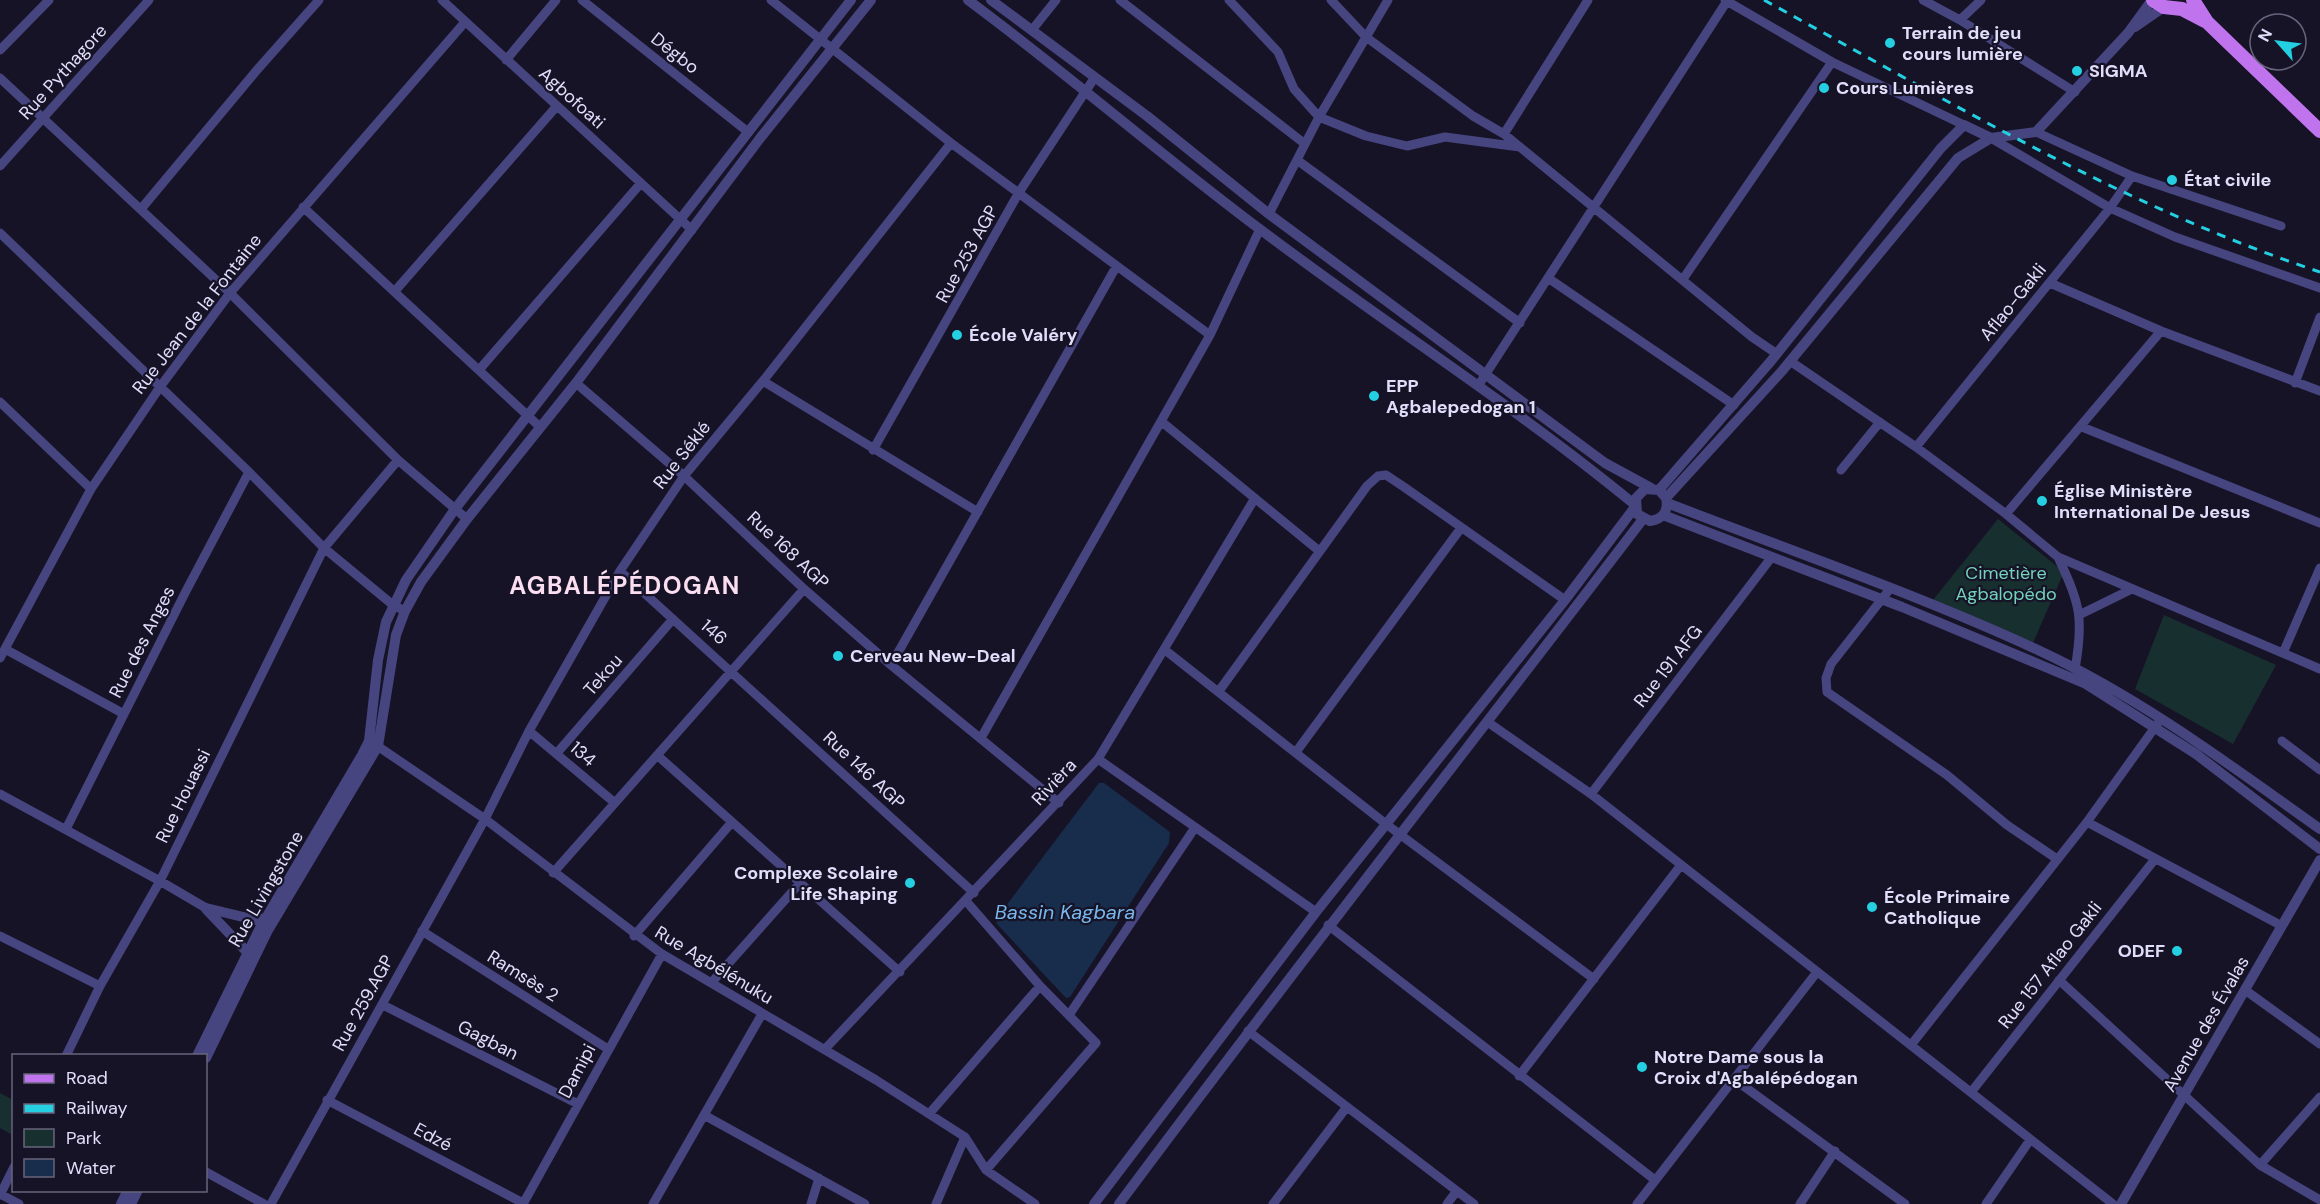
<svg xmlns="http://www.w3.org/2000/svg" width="2320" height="1204" font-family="'DM Sans',sans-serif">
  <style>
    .green { fill: #17302f }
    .water { fill: #182c4b }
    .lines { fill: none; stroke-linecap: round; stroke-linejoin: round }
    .minor { stroke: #474580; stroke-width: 9 }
    .tertiary { stroke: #474580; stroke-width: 10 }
    .primary { stroke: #bf73ec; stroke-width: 14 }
    .rail { stroke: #23cfe1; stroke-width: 3; stroke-dasharray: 9 8; stroke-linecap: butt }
    .poi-dot { fill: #23cfe1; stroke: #171327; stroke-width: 2 }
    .labels { text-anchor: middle; stroke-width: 4.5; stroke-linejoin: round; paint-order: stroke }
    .poi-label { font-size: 18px; font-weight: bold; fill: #e1defb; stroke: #171327; text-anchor: start }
    .street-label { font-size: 18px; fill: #e1defb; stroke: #171327 }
    .park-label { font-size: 18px; fill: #72d2ba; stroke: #171327 }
    .water-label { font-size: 20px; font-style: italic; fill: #79b8ed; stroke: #171327 }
    .district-label { font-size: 24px; font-weight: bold; letter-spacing: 1.5px; fill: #fbdff1; stroke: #171327 }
  </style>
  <rect width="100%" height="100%" fill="#171327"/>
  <!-- green -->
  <path class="green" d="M 1998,519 L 2064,572 L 2032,645 L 1933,600 Z
    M 2164,615 L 2276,665 L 2233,744 L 2135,689 Z
    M 0,1093 L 13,1100 L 11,1134 L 0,1128 Z"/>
  <!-- water -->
  <path class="water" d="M 1099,783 L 1104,783 L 1170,832 L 1169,843 L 1070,997 L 1066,998 L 997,924 L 996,919 Z"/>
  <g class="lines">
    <!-- minor -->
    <path class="minor" d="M 442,0 L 692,230
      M 582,0 L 748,132
      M 771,0 L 951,143 L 1210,335
      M 1120,0 L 1305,144
      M 1229,0 L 1278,52 L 1294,89 L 1319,117 L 1366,136 L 1407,146 L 1445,137 L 1520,147
      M 1331,0 L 1366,37 L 1473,116 L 1504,134 L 1752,337 L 1777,354
      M 1725,0 L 1832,62 L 1964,125
      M 1923,0 L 1960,20 L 2075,92
      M 1960,20 L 1981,0
      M 1032,30 L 1056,0
      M 0,50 L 49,0
      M 506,60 L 556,0
      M 0,78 L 230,293 L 398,460 L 467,519
      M 2036,132 L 2132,176 L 2281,226
      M 1504,134 L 1588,0
      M 1991,138 L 2110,208 L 2175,237 L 2320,288
      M 1297,160 L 1520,323
      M 0,166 L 149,0
      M 303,207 L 540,427
      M 141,209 L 257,70 L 319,0
      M 1269,214 L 1319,117 L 1388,0
      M 0,233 L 249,472 L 324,548 L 393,605 L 405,611
      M 1548,278 L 1734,405
      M 1683,279 L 1832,62
      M 2050,283 L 2161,331 L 2320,391
      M 395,291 L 556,107
      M 1790,361 L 1916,447 L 2006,514 L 2058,557 L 2320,669
      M 479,370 L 641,183
      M 763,381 L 978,512
      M 576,383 L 684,476 L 804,589 L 891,665 L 1059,803
      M 2295,383 L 2320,317
      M 1478,386 L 1727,1
      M 0,402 L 91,489
      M 1162,422 L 1318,550
      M 2082,427 L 2320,523
      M 1916,447 L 2110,208 L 2132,176
      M 873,450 L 1018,194 L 1095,77
      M 1841,470 L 1880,422
      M 2006,514 L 2161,331
      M 2058,557 C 2080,604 2084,618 2075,669
      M 620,571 L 974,893
      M 1889,590 L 1831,664 L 1826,678 L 1827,692 L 1947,775 L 2007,825 L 2057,859
      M 2081,614 L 2132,589
      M 5,649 L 124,714
      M 1165,650 L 1386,824 L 1594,979
      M 2283,653 L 2320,568
      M 0,658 L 91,489 L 160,387 L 230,293 L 465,22
      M 891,665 L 1116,267
      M 1219,691 L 1367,486 L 1378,476 L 1386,475 L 1404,487 L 1565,600
      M 1489,723 L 1591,794 L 2113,1204
      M 529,731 L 615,803
      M 981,738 L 1210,335 L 1260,229
      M 2282,741 L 2320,770
      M 373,743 L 485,819 L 662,954 L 876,1080 L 965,1137 L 986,1170 L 1035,1204
      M 1296,752 L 1461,528
      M 557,753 L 673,619
      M 657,755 L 900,972
      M 1098,759 L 1316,912
      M 0,794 L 160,881 L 206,908
      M 1591,794 L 1771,558
      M 2087,822 L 2282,926
      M 66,829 L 186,591 L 249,472
      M 553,873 L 804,589
      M 966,901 L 1040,986 L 1096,1043 L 986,1170
      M 1328,925 L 1655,1180
      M 422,931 L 608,1049
      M 0,936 L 100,986
      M 634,936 L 732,822
      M 2059,980 L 2260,1165 L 2320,1200
      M 712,982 L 800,883
      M 2245,990 L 2320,1044
      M 383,1005 L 578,1104
      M 1069,1015 L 1194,829
      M 1248,1031 L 1474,1204
      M 1911,1045 L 2087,822 L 2158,723
      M 825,1049 L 1098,759 L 1255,498
      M 66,1056 L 100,986 L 160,881 L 324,548 L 398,460
      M 1519,1076 L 1681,865
      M 1734,1079 L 1905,1204
      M 1972,1091 L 2155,859
      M 327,1100 L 523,1203
      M 929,1114 L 1040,986
      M 704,1115 L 865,1204
      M 2260,1165 L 2320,1097
      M 206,1172 L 264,1204
      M 0,1194 L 19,1204
      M 0,1195 L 14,1167
      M 271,1204 L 485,819 L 529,731 L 620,571 L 684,476 L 763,381 L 951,143
      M 523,1204 L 662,954
      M 653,1204 L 762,1014
      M 811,1204 L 819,1178
      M 936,1204 L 965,1137
      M 1273,1204 L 1346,1108
      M 1447,1204 L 1456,1192
      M 1637,1204 L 1817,972
      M 1800,1204 L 1835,1151
      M 1986,1204 L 2030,1140"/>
    <!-- tertiary -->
    <path class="tertiary" d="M 968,0 C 1068,74 1162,156 1261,230 C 1384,323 1515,406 1634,504
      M 991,0 L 1147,116 L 1269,214 L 1605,463 L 1651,488
      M 2135,27 L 2164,7
      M 1659,490 L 1771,361 L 1941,148 L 1964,125 L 1991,138
      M 1666,498 L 1659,490 L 1645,489 L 1636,498 L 1637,514 L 1650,521 C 1663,519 1669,511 1666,498 L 1782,371 L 1958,158 L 1991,138 L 2036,132 L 2128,33 L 2152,0
      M 1667,503 C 1792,551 1919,595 2040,651 C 2141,698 2230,765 2320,829
      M 1663,515 L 1902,607 L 2086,684 L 2196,754 L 2320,849
      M 206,908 L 255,920 L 266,918
      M 206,909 L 248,953
      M 197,1056 L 260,928 L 362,755 L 369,741 L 378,660 L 386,622 L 406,580 L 455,509 L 851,0
      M 206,1058 L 267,932 L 378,746 L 396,635 L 405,611 L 421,582 L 467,519 L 576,383 L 761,137 L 871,0
      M 121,1204 L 128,1190
      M 131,1204 L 138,1190
      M 1094,1204 L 1316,912 L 1565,600 L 1635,507
      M 1119,1204 C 1291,973 1468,748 1643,519
      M 2121,1204 L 2320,860"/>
    <!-- primary -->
    <path class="primary" d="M 2153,0 L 2164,7 L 2182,9 L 2205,21
      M 2193,0 L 2207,22 L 2320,131"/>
    <!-- rail -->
    <path class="rail" d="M 1764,0 C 1945,99 2124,207 2320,272"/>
  </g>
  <!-- markers -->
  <g class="poi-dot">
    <circle cx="1890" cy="43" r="6"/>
    <circle cx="2077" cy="71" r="6"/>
    <circle cx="1824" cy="88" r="6"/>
    <circle cx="2172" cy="180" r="6"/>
    <circle cx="957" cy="335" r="6"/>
    <circle cx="1374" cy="396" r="6"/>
    <circle cx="2042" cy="501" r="6"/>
    <circle cx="838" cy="656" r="6"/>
    <circle cx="910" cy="883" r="6"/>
    <circle cx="1872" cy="907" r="6"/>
    <circle cx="2177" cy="951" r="6"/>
    <circle cx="1642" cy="1067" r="6"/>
  </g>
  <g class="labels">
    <!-- poi labels -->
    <g class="poi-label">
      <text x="1902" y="39">Terrain de jeu<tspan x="1902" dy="21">cours lumière</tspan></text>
      <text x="2089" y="77">SIGMA</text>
      <text x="1836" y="94">Cours Lumières</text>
      <text x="2184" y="186">État civile</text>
      <text x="969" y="341">École Valéry</text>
      <text x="1386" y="392">EPP<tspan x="1386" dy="21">Agbalepedogan 1</tspan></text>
      <text x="2054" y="497">Église Ministère<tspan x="2054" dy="21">International De Jesus</tspan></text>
      <text x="850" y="662">Cerveau New-Deal</text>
      <text x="898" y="879" text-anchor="end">Complexe Scolaire<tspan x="898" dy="21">Life Shaping</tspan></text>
      <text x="1884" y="903">École Primaire<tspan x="1884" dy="21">Catholique</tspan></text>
      <text x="2165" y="957" text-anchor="end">ODEF</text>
      <text x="1654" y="1063">Notre Dame sous la<tspan x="1654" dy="21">Croix d'Agbalépédogan</tspan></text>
    </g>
    <!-- street labels -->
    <g class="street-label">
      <text transform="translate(675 53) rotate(38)" y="6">Dégbo</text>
      <text transform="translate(63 72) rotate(-48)" y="6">Rue Pythagore</text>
      <text transform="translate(572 98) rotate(42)" y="6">Agbofoati</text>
      <text transform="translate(967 254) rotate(-61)" y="6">Rue 253 AGP</text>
      <text transform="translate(2013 302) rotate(-51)" y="6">Aflao-Gakli</text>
      <text transform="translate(197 314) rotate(-52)" y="6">Rue Jean de la Fontaine</text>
      <text transform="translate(682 455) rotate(-52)" y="6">Rue Séklé</text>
      <text transform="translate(788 550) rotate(43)" y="6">Rue 168 AGP</text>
      <text transform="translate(714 632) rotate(41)" y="6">146</text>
      <text transform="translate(142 642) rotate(-63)" y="6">Rue des Anges</text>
      <text transform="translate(1668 666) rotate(-52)" y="6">Rue 191 AFG</text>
      <text transform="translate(603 675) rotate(-49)" y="6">Tekou</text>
      <text transform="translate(583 754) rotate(41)" y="6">134</text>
      <text transform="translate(864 770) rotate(43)" y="6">Rue 146 AGP</text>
      <text transform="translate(1054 782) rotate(-47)" y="6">Rivièra</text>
      <text transform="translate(183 796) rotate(-64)" y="6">Rue Houassi</text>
      <text transform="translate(266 889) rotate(-60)" y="6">Rue Livingstone</text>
      <text transform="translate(714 965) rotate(31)" y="6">Rue Agbélénuku</text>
      <text transform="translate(2050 965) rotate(-52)" y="6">Rue 157 Aflao Gakli</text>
      <text transform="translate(523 976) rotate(32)" y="6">Ramsès 2</text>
      <text transform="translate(363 1003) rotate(-61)" y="6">Rue 259.AGP</text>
      <text transform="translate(2206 1024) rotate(-60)" y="6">Avenue des Évalas</text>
      <text transform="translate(488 1040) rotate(27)" y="6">Gagban</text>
      <text transform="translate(577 1071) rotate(-62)" y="6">Damipi</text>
      <text transform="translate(433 1137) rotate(28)" y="6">Edzé</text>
    </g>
    <!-- park labels -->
    <g class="park-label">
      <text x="2006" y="579">Cimetière<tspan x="2006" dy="21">Agbalopédo</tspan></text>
    </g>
    <!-- water labels -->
    <g class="water-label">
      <text x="1065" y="919">Bassin Kagbara</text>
    </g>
    <!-- district labels -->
    <g class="district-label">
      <text x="625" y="594">AGBALÉPÉDOGAN</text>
    </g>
  </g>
  <!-- legend -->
  <rect x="12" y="1054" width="195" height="138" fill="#171327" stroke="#68647c" stroke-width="1.5"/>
  <rect x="24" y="1074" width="30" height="9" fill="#bf73ec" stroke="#68647c" stroke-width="1.5"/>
  <text x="66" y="1084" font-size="18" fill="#e1defb">Road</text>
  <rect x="24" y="1104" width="30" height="9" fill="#23cfe1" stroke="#68647c" stroke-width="1.5"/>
  <text x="66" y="1114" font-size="18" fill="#e1defb">Railway</text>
  <rect x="24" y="1129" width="30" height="18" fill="#17302f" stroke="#68647c" stroke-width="1.5"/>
  <text x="66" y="1144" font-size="18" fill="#e1defb">Park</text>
  <rect x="24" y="1159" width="30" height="18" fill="#182c4b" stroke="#68647c" stroke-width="1.5"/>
  <text x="66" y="1174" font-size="18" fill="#e1defb">Water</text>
  <!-- north arrow -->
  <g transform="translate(2278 42) rotate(298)"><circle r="28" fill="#171327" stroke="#68647c" stroke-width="1.5"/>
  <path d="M0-4.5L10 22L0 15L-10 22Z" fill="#23cfe1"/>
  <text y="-9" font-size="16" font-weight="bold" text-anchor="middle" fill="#e1defb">N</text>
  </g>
</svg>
